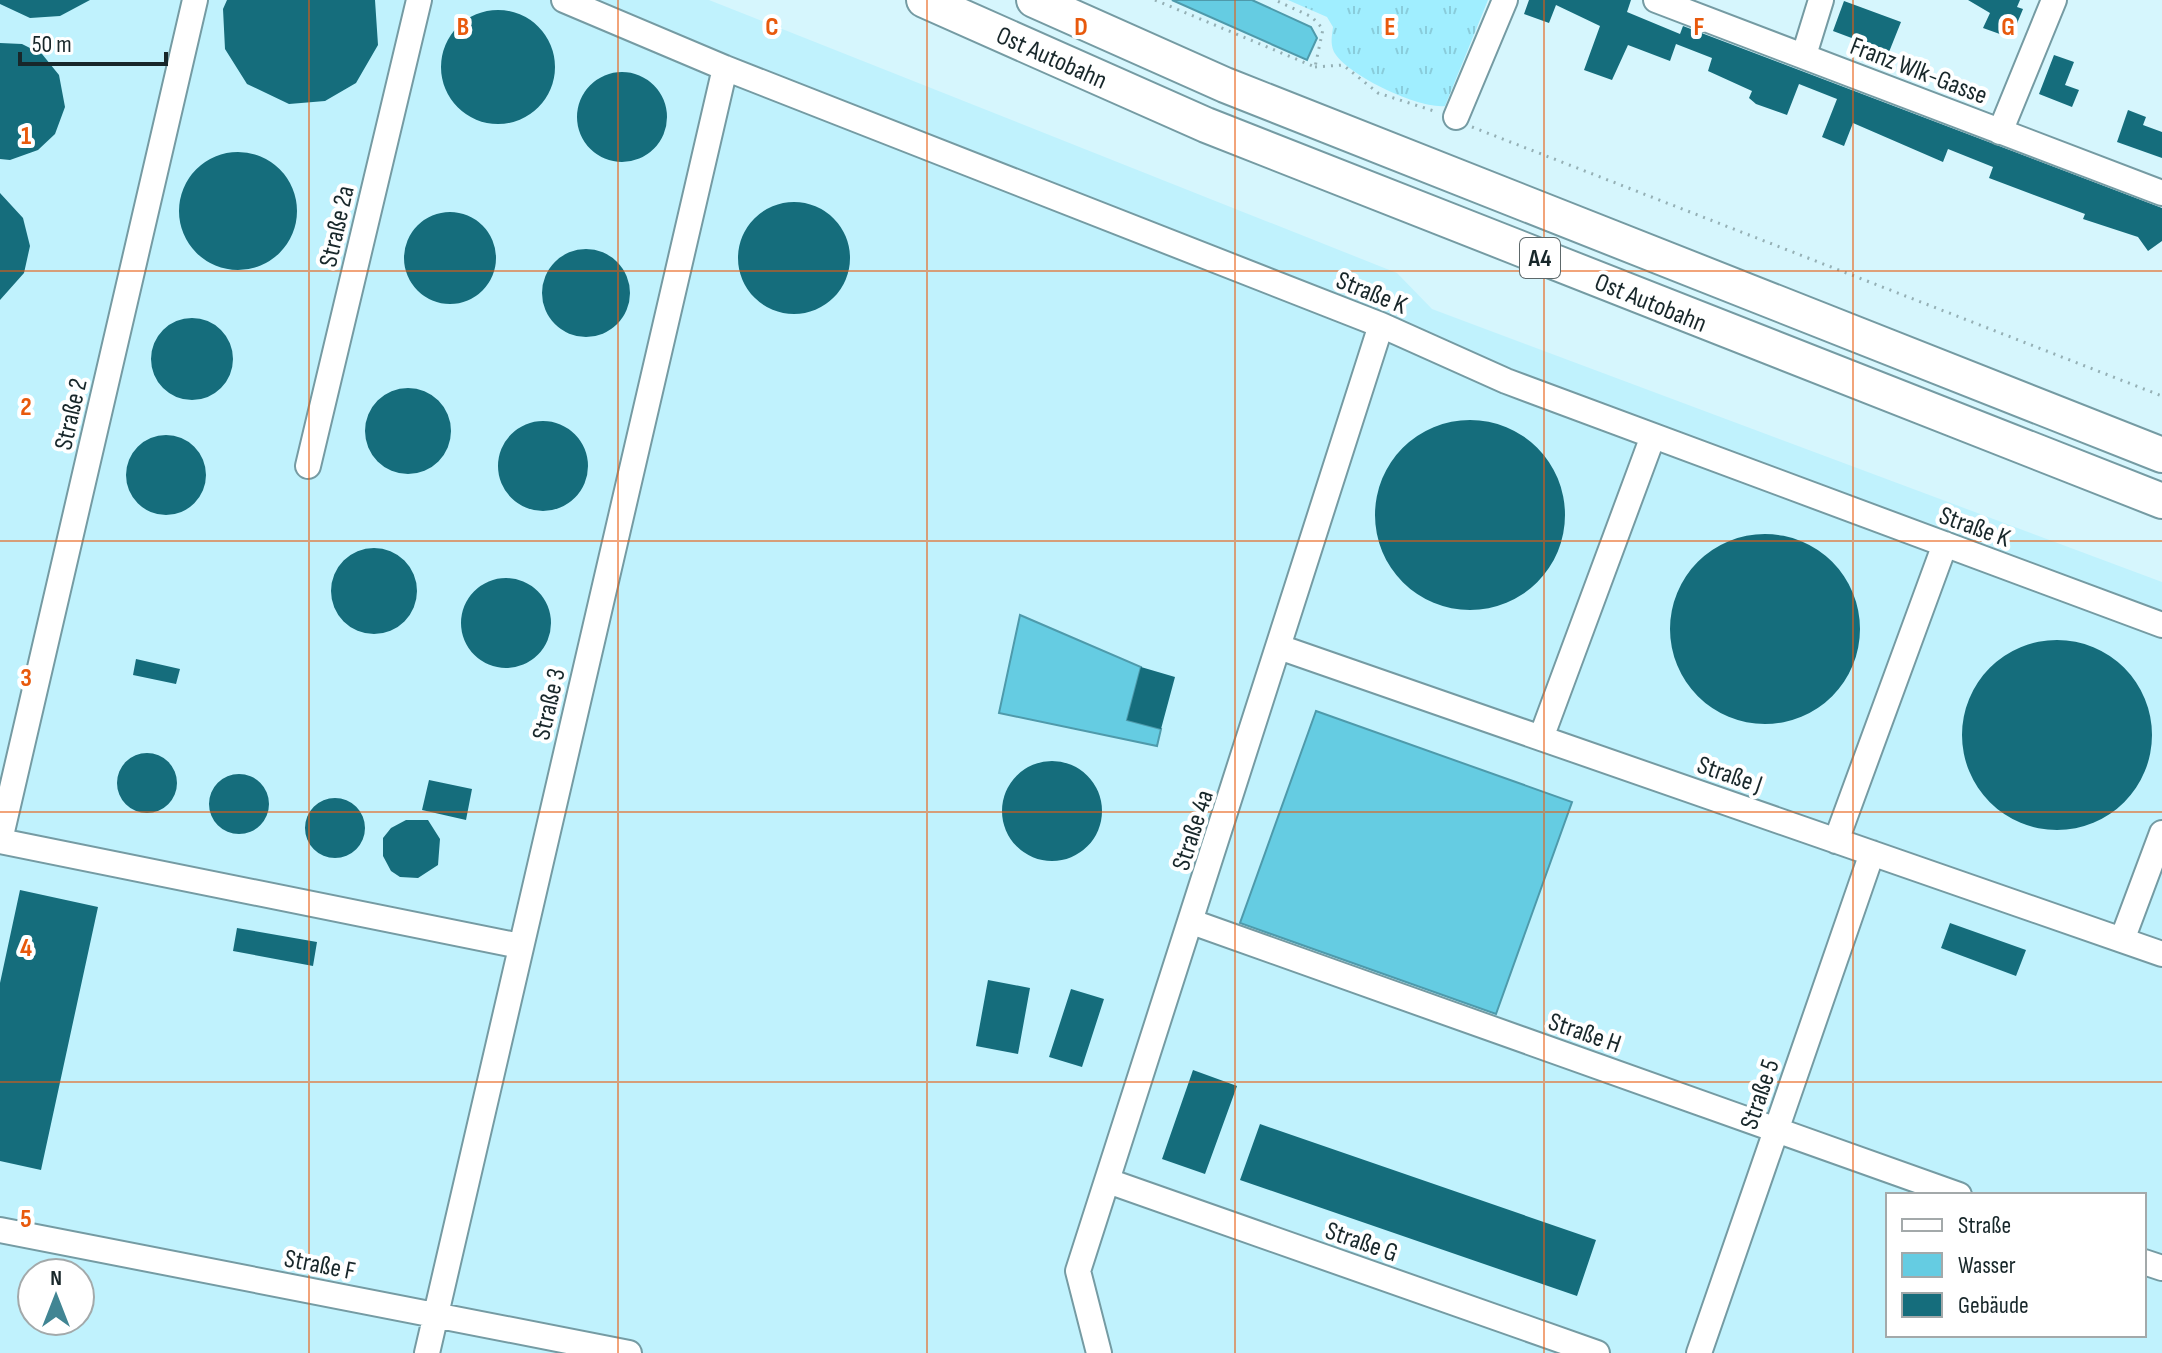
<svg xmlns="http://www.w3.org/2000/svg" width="2162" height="1353" font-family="'Sofia Sans Condensed',sans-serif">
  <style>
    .built { fill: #c0f2fd; fill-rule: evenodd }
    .grass { fill: url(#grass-tufts) }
    .water { fill: #65cce2; stroke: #4e9aab; stroke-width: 2 }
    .building { fill: #156d7c }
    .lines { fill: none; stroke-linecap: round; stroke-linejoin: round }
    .minor-casing { stroke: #759ba3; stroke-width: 28 }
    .highway-casing { stroke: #759ba3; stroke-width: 38 }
    .path { stroke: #95b0b5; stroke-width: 3; stroke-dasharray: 2 6; stroke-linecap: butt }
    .minor { stroke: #fff; stroke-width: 24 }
    .highway { stroke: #fff; stroke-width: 34 }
    .grid { fill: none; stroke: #e8590c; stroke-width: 2; stroke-opacity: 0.55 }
    .labels { text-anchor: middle; stroke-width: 8; stroke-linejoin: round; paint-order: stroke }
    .shield { fill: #fff; stroke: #5d686a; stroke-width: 2 }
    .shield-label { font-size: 24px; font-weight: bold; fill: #18272a }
    .street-label { font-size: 26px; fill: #18272a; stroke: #fff }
    .grid-label { font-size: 26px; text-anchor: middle; font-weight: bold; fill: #e8590c; stroke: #fff; stroke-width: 8; stroke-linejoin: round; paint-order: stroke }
  </style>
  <defs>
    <pattern id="grass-tufts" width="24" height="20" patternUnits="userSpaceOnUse" patternTransform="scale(2)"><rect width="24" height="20" fill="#a0eeff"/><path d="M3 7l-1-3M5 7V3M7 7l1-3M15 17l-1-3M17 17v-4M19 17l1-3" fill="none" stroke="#89ccdb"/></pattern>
  </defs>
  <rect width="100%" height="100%" fill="#d6f6fd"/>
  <!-- built -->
  <path class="built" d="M 0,0 L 709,0 L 1397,273 L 1432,309 L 2162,582 L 2162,1353 L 0,1353 ZM 1888,1195 L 2144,1195 L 2144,1335 L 1888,1335 ZM 32,1273 L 80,1273 L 80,1321 L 32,1321 Z"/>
  <!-- grass -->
  <path class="grass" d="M 1288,0 L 1488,0 L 1445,106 C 1418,109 1347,75 1334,52 C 1330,43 1332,36 1333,27 L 1327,17 Z"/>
  <!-- water -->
  <path class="water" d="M 1172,0 L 1252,0 L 1311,27 L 1317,38 L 1307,60 Z
    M 1020,615 L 1141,667 L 1127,720 L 1161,729 L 1157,746 L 999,713 Z
    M 1316,711 L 1572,802 L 1496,1014 L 1240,923 Z"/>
  <!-- building -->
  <path class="building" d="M 0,0 L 90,0 L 60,16 L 30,18 L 0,4 Z
    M 227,0 L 375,0 L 378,45 L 356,83 L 325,101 L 289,104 L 247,84 L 225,49 L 223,9 Z
    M 1529,0 L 1631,0 L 1627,12 L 1680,34 L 1683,26 L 2162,208 L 2162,241 L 2148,251 L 2138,237 L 2083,219 L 2085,214 L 1989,178 L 1993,167 L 1948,149 L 1943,162 L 1853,123 L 1844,146 L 1822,137 L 1837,99 L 1799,84 L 1787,115 L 1756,104 L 1749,98 L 1752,91 L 1708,71 L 1712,58 L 1676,44 L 1670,61 L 1628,45 L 1612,80 L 1584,70 L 1600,26 L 1556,5 L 1549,23 L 1524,14 Z
    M 1968,0 L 2020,0 L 2017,7 L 2023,9 L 2011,38 L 1983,28 L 1990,13 Z
    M 1844,1 L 1901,22 L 1889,52 L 1833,31 Z
    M441 67a57 57 0 1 1 114 0a57 57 0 1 1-114 0Z
    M 0,43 L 22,44 L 42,54 L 59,75 L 65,107 L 55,134 L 38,150 L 10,160 L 0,159 Z
    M 2054,55 L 2074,62 L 2065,85 L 2079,90 L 2072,107 L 2039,94 Z
    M577 117a45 45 0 1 1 90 0a45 45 0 1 1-90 0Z
    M 2128,110 L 2146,117 L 2143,125 L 2162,132 L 2162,158 L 2117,142 Z
    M179 211a59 59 0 1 1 118 0a59 59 0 1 1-118 0Z
    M 0,193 L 23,218 L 30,246 L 24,273 L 0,300 Z
    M738 258a56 56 0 1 1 112 0a56 56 0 1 1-112 0Z
    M404 258a46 46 0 1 1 92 0a46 46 0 1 1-92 0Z
    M542 293a44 44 0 1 1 88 0a44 44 0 1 1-88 0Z
    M151 359a41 41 0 1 1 82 0a41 41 0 1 1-82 0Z
    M365 431a43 43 0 1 1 86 0a43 43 0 1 1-86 0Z
    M1375 515a95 95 0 1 1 190 0a95 95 0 1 1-190 0Z
    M498 466a45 45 0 1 1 90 0a45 45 0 1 1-90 0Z
    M126 475a40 40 0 1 1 80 0a40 40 0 1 1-80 0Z
    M1670 629a95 95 0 1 1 190 0a95 95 0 1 1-190 0Z
    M331 591a43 43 0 1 1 86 0a43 43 0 1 1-86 0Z
    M461 623a45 45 0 1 1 90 0a45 45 0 1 1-90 0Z
    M1962 735a95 95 0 1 1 190 0a95 95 0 1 1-190 0Z
    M 136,659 L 180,669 L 176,684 L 133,675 Z
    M 1141,667 L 1175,677 L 1161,729 L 1127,720 Z
    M117 783a30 30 0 1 1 60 0a30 30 0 1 1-60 0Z
    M1002 811a50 50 0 1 1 100 0a50 50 0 1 1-100 0Z
    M209 804a30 30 0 1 1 60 0a30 30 0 1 1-60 0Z
    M 429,780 L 472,789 L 466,820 L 422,810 Z
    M305 828a30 30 0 1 1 60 0a30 30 0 1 1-60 0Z
    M 406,820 L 428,820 L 440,839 L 438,865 L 418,878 L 400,877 L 391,871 L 383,856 L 383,838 L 391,828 Z
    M 20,890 L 98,907 L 41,1170 L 0,1161 L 0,983 Z
    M 1950,923 L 2026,950 L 2016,976 L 1941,948 Z
    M 237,928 L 317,942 L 313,966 L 233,951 Z
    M 988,980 L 1030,988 L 1018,1054 L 976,1046 Z
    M 1071,989 L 1104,999 L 1082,1067 L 1049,1057 Z
    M 1193,1070 L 1237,1086 L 1205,1174 L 1162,1159 Z
    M 1260,1124 L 1596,1240 L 1577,1296 L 1240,1180 Z"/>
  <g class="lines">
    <!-- minor casing -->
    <g class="minor-casing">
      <path id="minor" d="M 564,0 L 725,68 L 1381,325 L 1506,381 L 2162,625
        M 1656,0 L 2162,193
        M 1804,55 L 1821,0
        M 1456,117 L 1505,0
        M 2000,132 L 2054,0
        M 308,466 L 419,0
        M 1279,647 L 2162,954
        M 1541,738 L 1653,436
        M 0,840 L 195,0
        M 0,841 L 520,946
        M 1836,841 L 1945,544
        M 1192,922 L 1959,1195
        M 2122,940 L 2162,833
        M 1108,1181 L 1597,1353
        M 0,1230 L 629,1353
        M 2144,1262 L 2162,1268
        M 427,1353 L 725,68
        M 1099,1353 L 1078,1271 L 1381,325
        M 1699,1353 L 1872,853"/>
    </g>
    <!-- highway casing -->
    <g class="highway-casing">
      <path id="highway" d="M 924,0 L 1206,125 L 2162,501
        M 1034,0 L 1225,85 L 2162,455"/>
    </g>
    <!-- path -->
    <path class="path" d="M 1155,0 L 1315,67 L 1323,29 L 1312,17 L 1275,0
      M 1315,67 L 1343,65 L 1378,93 L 1437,112
      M 1472,127 L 2162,396"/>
    <!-- minor -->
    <use href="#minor" class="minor"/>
    <!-- highway -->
    <use href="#highway" class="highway"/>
  </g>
  <!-- grid -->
  <path class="grid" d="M 309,0 L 309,1353M 618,0 L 618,1353M 927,0 L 927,1353M 1235,0 L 1235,1353M 1544,0 L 1544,1353M 1853,0 L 1853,1353M 0,271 L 2162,271M 0,541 L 2162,541M 0,812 L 2162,812M 0,1082 L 2162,1082"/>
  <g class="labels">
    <!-- shield labels -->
    <rect class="shield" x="1520" y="238" width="40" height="40" rx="6"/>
    <g class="shield-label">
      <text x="1540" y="266">A4</text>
    </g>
    <!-- street labels -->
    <g class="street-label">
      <text transform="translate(1052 57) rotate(24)" y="9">Ost Autobahn</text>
      <text transform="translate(1919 70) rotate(21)" y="9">Franz Wlk-Gasse</text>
      <text transform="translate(336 226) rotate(-77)" y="9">Straße 2a</text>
      <text transform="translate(1372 292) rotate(22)" y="9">Straße K</text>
      <text transform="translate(1651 302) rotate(22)" y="9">Ost Autobahn</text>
      <text transform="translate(70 414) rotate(-77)" y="9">Straße 2</text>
      <text transform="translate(1975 526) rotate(20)" y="9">Straße K</text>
      <text transform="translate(548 704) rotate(-77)" y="9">Straße 3</text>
      <text transform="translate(1730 774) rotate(19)" y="9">Straße J</text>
      <text transform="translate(1192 830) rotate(-72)" y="9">Straße 4a</text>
      <text transform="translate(1585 1032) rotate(19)" y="9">Straße H</text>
      <text transform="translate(1759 1094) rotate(-71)" y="9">Straße 5</text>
      <text transform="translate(1362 1241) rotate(19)" y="9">Straße G</text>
      <text transform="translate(320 1264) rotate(11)" y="9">Straße F</text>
    </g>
  </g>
  <g class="grid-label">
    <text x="463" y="35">B</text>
    <text x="772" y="35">C</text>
    <text x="1081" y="35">D</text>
    <text x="1390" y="35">E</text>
    <text x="1699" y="35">F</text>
    <text x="2008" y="35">G</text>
    <text x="26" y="144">1</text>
    <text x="26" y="415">2</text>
    <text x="26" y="686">3</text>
    <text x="26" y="956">4</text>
    <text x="26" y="1227">5</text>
  </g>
  <!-- legend -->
  <rect x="1886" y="1193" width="260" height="144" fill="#ffffff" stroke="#a3a9aa" stroke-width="2"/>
  <rect x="1902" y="1219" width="40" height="12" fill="#ffffff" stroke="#a3a9aa" stroke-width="2"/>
  <text x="1958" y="1233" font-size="24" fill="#18272a">Straße</text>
  <rect x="1902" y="1253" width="40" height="24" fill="#65cce2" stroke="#a3a9aa" stroke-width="2"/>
  <text x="1958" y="1273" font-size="24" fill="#18272a">Wasser</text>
  <rect x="1902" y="1293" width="40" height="24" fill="#156d7c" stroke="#a3a9aa" stroke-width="2"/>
  <text x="1958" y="1313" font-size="24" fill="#18272a">Gebäude</text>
  <!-- north arrow -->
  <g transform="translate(56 1297)"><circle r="38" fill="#ffffff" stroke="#a3a9aa" stroke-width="2"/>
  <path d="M0-6L14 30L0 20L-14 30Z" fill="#418593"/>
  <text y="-12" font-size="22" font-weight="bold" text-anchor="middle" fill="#18272a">N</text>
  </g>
  <!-- scale -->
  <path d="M20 52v12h146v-12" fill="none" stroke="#18272a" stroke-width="4"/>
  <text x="32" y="52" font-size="24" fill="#18272a" stroke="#ffffff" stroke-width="6" paint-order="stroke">50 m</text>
</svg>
